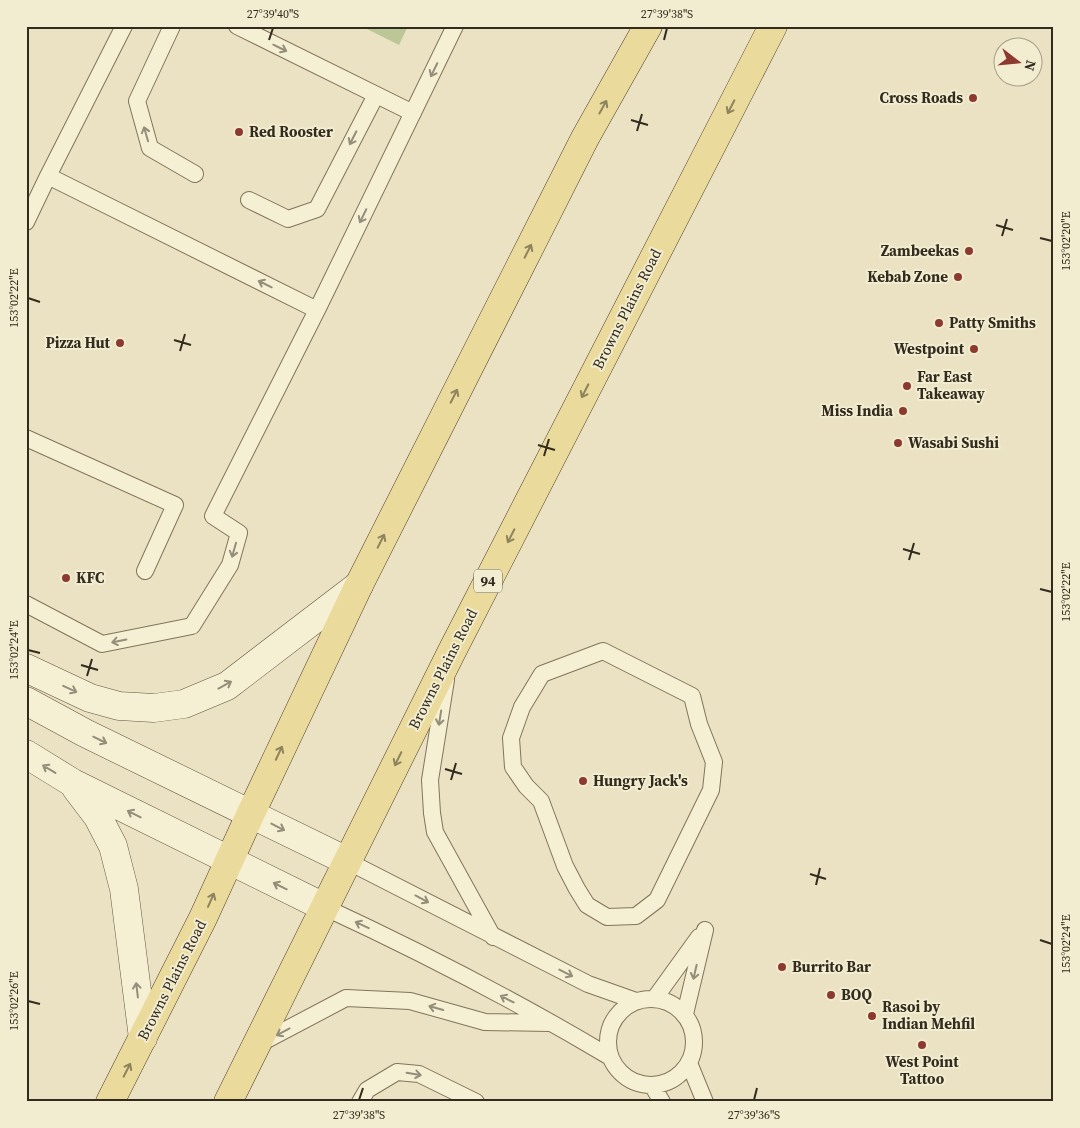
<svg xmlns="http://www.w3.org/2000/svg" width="1080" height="1128" font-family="'Source Serif 4',serif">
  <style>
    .green { fill: #bcc797 }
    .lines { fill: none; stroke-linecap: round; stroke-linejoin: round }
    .lane-casing { stroke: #82745b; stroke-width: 18 }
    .secondary-casing { stroke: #64553e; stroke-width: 29 }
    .primary-casing { stroke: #50422f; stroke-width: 29 }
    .lane { stroke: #f5efd4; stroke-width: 16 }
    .secondary { stroke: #f5efd4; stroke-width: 28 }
    .primary { stroke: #eadb9c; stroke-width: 28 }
    .oneway { stroke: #948d79 }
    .oneway2 { stroke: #8e835d }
    .ticks { fill: none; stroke: #332b1e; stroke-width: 2 }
    .poi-dot { fill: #8c3a30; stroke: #f2ecd1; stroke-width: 2 }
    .labels { text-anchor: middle; stroke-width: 4; stroke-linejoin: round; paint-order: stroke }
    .shield { fill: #f2ecd1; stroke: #6c6554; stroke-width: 1 }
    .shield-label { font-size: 14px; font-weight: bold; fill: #332b1e }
    .poi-label { font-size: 15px; font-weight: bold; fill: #332b1e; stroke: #f2ecd1; text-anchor: start }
    .street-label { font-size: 15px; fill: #332b1e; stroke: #f2ecd1 }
    .neatline { fill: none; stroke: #332b1e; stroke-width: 2 }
    .ticks-label { font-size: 12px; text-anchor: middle; fill: #332b1e }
  </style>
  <rect width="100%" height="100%" fill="#eae2c2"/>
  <!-- green -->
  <path class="green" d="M 361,26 L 408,26 L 399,45 Z"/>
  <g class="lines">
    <!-- lane casing -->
    <g class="lane-casing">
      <path id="lane" d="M 124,26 L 48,176 L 317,310 L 455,26
        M 172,26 L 137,101 L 150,148 L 195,174
        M 237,26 L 413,113
        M 249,200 L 288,219 L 317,209 L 376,95
        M 26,222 L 48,176
        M 26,438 L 175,505 L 145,571
        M 26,604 L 102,644 L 192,626 L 230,565 L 239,533 L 213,516 L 317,310
        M 603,651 L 692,696 L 699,724 L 714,762 L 711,790 L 657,900 L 636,916 L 607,917 L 587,905 L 577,889 L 565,866 L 541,801 L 526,786 L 513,767 L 511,738 L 522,707 L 542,674 Z
        M 446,680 L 430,780 L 432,813 L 435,832 L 493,937
        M 347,861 L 588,984 L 636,1001
        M 324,907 C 421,952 518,1002 610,1057
        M 655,998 L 699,937
        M608 1042a43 43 0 1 1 86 0a43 43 0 1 1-86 0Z
        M 685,1014 L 705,930
        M 257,1045 L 346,998 L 410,1001 L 485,1022 L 550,1023
        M 689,1063 L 705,1102
        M 652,1085 L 662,1102
        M 360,1102 L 367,1090 L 397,1072 L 419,1074 L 476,1102"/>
    </g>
    <!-- secondary casing -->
    <g class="secondary-casing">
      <path id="secondary" d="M 26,668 L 90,698 L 119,706 L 154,708 L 184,704 L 227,686 L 359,585
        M 26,701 L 85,733 L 347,861
        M 26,754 L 73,783 L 324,907
        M 76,788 L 98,817 L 113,846 L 124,889 L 143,1038"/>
    </g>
    <!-- primary casing -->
    <g class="primary-casing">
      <path id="primary" d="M 110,1102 L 203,918 L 251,813 L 359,585 L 585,138 L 648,26
        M 228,1102 L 451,653 L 773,26"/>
    </g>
    <!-- lane -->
    <use href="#lane" class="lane"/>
    <!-- secondary -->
    <use href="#secondary" class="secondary"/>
    <!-- primary -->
    <use href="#primary" class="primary"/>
  </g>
  <!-- one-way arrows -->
  <defs><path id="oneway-shaft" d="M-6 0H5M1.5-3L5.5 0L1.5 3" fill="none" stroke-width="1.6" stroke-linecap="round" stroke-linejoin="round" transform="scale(1.25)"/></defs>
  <g class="oneway">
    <use href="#oneway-shaft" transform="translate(280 48) rotate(26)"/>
    <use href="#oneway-shaft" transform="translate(434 70) rotate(116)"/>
    <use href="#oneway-shaft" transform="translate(146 134) rotate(-106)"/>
    <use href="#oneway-shaft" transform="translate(353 138) rotate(117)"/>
    <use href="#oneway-shaft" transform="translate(363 216) rotate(116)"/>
    <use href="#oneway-shaft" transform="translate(265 284) rotate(-154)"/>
    <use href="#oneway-shaft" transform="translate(234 550) rotate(106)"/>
    <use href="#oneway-shaft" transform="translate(119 641) rotate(169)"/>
    <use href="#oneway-shaft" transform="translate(225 685) rotate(-29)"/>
    <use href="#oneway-shaft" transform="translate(70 689) rotate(25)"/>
    <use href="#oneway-shaft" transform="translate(440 718) rotate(99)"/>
    <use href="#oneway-shaft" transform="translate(100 740) rotate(26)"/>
    <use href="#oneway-shaft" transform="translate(49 769) rotate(-149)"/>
    <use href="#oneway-shaft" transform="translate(134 814) rotate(-153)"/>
    <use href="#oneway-shaft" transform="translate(278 827) rotate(27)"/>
    <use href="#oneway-shaft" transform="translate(280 886) rotate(-154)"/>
    <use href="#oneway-shaft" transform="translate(422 899) rotate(28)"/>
    <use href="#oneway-shaft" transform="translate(362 925) rotate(-155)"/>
    <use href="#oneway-shaft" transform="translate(695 972) rotate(103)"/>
    <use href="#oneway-shaft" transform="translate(566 973) rotate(27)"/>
    <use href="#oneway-shaft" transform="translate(137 990) rotate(-97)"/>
    <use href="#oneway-shaft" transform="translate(507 999) rotate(-153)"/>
    <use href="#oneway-shaft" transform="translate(436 1008) rotate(-164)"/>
    <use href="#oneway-shaft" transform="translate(283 1032) rotate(152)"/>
    <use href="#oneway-shaft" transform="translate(414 1074) rotate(9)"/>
  </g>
  <g class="oneway2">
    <use href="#oneway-shaft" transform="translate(603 107) rotate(-61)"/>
    <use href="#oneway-shaft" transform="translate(731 107) rotate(117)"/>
    <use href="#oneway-shaft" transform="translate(528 251) rotate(-63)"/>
    <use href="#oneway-shaft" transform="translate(585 391) rotate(117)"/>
    <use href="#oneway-shaft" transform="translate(454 396) rotate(-63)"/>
    <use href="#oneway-shaft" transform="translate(511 536) rotate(117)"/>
    <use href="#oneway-shaft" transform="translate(381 541) rotate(-63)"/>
    <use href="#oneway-shaft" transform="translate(279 753) rotate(-65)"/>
    <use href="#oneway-shaft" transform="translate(398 759) rotate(116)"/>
    <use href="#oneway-shaft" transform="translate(211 900) rotate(-66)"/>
    <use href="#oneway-shaft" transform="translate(127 1070) rotate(-63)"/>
  </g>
  <!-- ticks -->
  <path class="ticks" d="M 269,40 L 273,28M 664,40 L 667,28M 631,120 L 648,125M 637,131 L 642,114M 996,225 L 1013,230M 1002,236 L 1007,219M 1040,238 L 1052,241M 28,298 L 40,302M 174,340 L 191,345M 180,351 L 185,334M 538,445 L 555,450M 544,456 L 549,439M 903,549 L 920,554M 909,560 L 914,543M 1040,589 L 1052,592M 28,650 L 40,653M 81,665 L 98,670M 87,676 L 92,659M 445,769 L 462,774M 451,780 L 456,763M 810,874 L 826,879M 816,885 L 820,868M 1040,940 L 1052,944M 28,1001 L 40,1004M 359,1100 L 363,1088M 754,1100 L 757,1088"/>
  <!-- markers -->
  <g class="poi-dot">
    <circle cx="973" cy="98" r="5"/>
    <circle cx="239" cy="132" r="5"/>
    <circle cx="969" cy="251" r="5"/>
    <circle cx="958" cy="277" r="5"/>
    <circle cx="939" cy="323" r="5"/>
    <circle cx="120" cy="343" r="5"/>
    <circle cx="974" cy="349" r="5"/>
    <circle cx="907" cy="386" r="5"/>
    <circle cx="903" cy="411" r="5"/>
    <circle cx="898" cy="443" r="5"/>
    <circle cx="66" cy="578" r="5"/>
    <circle cx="583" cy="781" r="5"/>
    <circle cx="782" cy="967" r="5"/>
    <circle cx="831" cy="995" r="5"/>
    <circle cx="872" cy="1016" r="5"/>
    <circle cx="922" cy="1045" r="5"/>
  </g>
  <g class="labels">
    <!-- shield labels -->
    <rect class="shield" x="474" y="569.5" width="28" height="23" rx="4"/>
    <g class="shield-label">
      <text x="488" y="586">94</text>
    </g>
    <!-- poi labels -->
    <g class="poi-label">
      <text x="963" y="103" text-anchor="end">Cross Roads</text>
      <text x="249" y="137">Red Rooster</text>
      <text x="959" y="256" text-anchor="end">Zambeekas</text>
      <text x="948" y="282" text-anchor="end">Kebab Zone</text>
      <text x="949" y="328">Patty Smiths</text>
      <text x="110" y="348" text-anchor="end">Pizza Hut</text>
      <text x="964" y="354" text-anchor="end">Westpoint</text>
      <text x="917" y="382">Far East<tspan x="917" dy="17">Takeaway</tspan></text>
      <text x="893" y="416" text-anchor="end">Miss India</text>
      <text x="908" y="448">Wasabi Sushi</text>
      <text x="76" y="583">KFC</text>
      <text x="593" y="786">Hungry Jack's</text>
      <text x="792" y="972">Burrito Bar</text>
      <text x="841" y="1000">BOQ</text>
      <text x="882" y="1012">Rasoi by<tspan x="882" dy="17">Indian Mehfil</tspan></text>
      <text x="922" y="1067" text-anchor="middle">West Point<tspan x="922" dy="17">Tattoo</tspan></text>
    </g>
    <!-- street labels -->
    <g class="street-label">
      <text transform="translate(627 309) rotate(-63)" y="5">Browns Plains Road</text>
      <text transform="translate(443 669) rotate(-63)" y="5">Browns Plains Road</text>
      <text transform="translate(172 980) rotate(-63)" y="5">Browns Plains Road</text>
    </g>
  </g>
  <!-- border -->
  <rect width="1080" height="1128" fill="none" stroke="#f2ecd1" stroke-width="55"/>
  <!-- north arrow -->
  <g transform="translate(1018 62) rotate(106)"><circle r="24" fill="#f2ecd1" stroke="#a69f89"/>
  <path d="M0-4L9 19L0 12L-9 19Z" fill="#8c3a30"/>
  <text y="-8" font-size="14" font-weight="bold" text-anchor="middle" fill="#332b1e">N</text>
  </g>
  <rect x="28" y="28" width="1024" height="1072" class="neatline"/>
  <g class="ticks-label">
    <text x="273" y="18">27°39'40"S</text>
    <text x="667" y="18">27°39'38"S</text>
    <text transform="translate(1066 241) rotate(-90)" y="4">153°02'20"E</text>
    <text transform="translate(14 298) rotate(-90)" y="4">153°02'22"E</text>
    <text transform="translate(1066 592) rotate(-90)" y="4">153°02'22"E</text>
    <text transform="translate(14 650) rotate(-90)" y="4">153°02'24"E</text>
    <text transform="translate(1066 944) rotate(-90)" y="4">153°02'24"E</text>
    <text transform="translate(14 1001) rotate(-90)" y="4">153°02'26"E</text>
    <text x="359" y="1119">27°39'38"S</text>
    <text x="754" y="1119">27°39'36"S</text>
  </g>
</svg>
